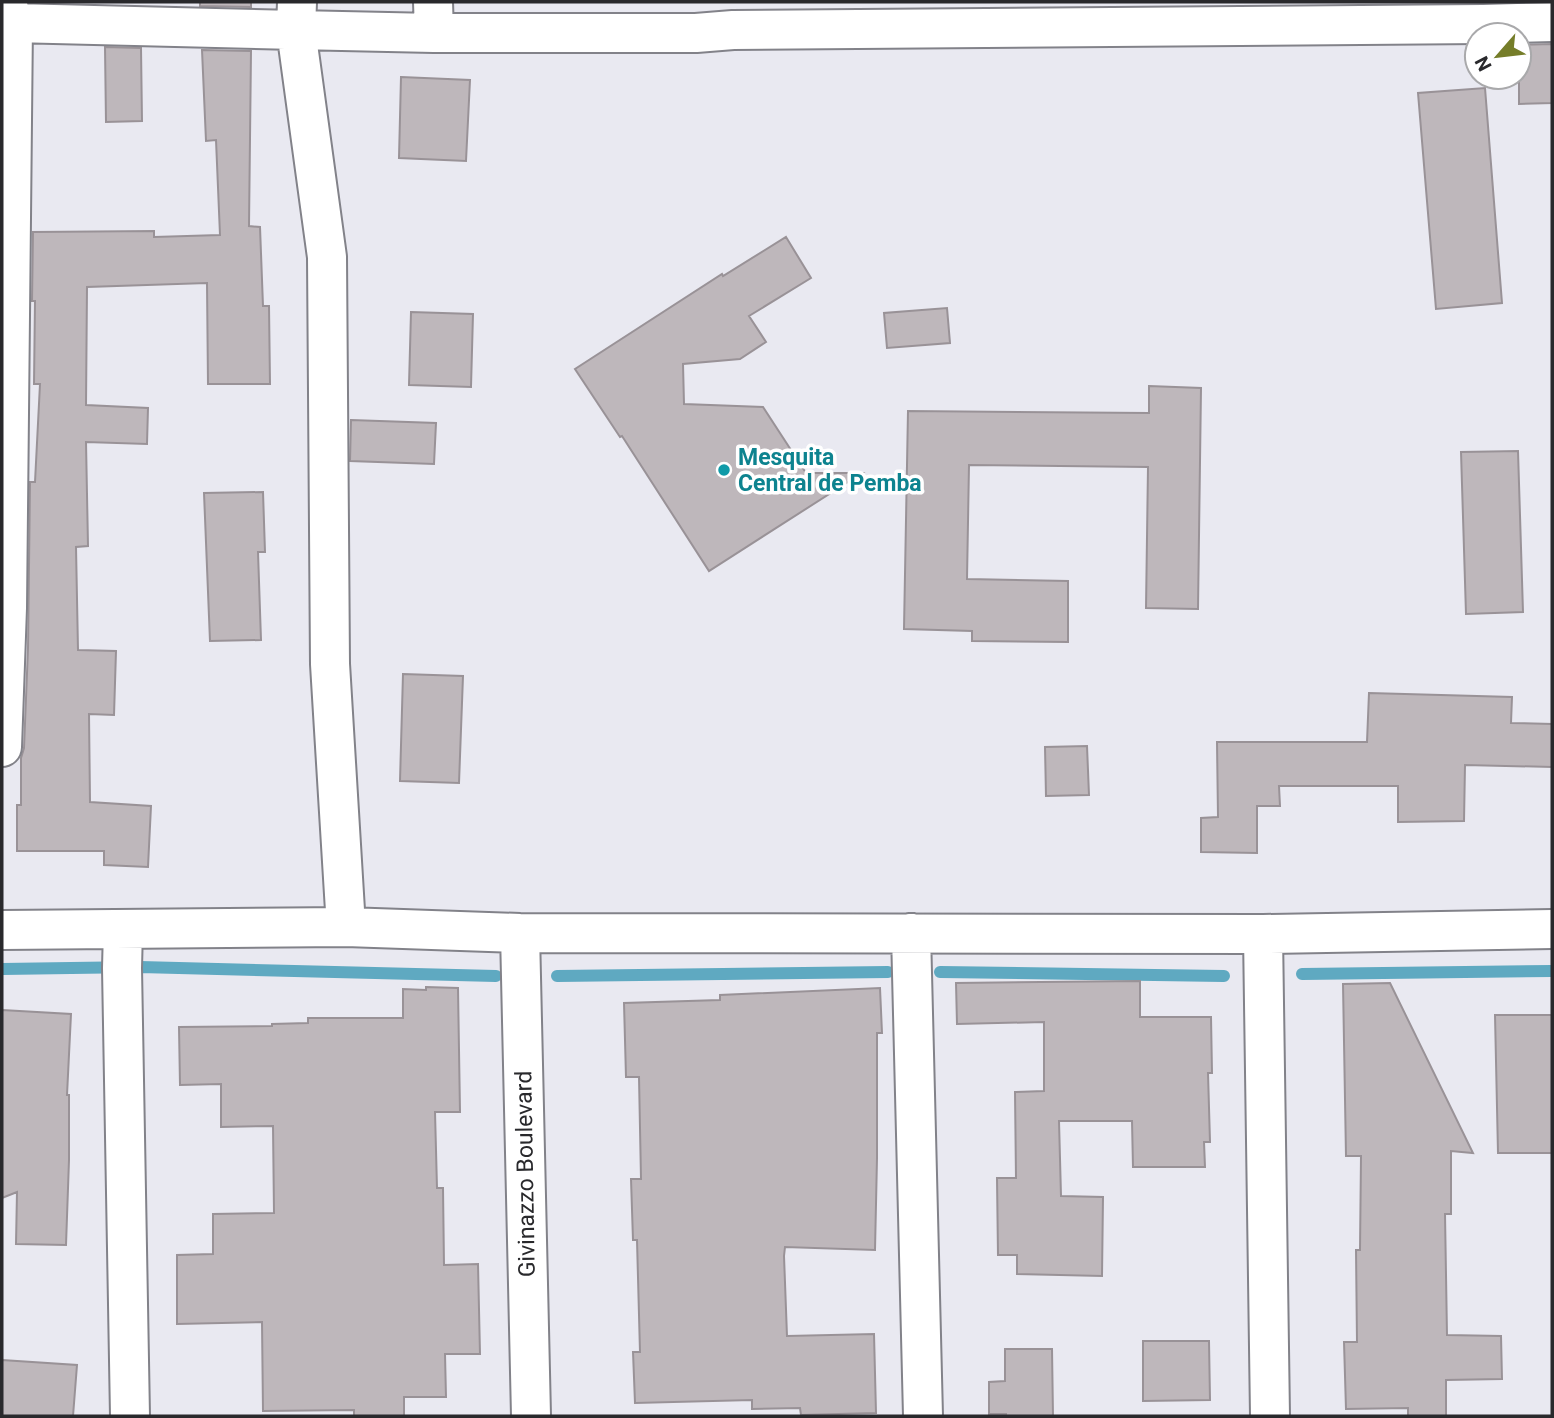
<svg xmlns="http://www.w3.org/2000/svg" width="1554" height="1418" font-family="Roboto,sans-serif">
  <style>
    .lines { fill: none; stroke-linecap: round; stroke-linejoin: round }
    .stream { stroke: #5fa9c1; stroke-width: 12 }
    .building { fill: #beb7bb; stroke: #999297; stroke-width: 2 }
    .minor-casing { stroke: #828289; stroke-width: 42 }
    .minor { stroke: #fff; stroke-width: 38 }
    .culture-dot { fill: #0f9aa8; stroke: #fff; stroke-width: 2.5 }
    .labels { text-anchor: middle; stroke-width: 7; stroke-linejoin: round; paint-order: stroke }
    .culture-label { font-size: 23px; font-weight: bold; fill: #0d838f; stroke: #fff; text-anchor: start }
    .street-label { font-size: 23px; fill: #29292c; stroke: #fff }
  </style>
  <rect width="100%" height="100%" fill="#e9e9f1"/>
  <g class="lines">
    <!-- stream -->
    <path class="stream" d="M 2,969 L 140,967 L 496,976
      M 940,972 L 1224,976
      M 1302,974 L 1552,971
      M 557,976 L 888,972"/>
  </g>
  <!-- building -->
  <path class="building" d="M 200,2 L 251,2 L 251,7 L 200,6 Z
    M 1552,44 L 1552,103 L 1519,104 L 1519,45 Z
    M 105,47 L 141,48 L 142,121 L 106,122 Z
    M 202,50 L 251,51 L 249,226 L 260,227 L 263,306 L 269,306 L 270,384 L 208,384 L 207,283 L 87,287 L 86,405 L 148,408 L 147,444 L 86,442 L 88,546 L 76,547 L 78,650 L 116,651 L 114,715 L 89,714 L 90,802 L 151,806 L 148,867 L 104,865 L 104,851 L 17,851 L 17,805 L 21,805 L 21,758 L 24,748 L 28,648 L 30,482 L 35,482 L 40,384 L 34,384 L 35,301 L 32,301 L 33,232 L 154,231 L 154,237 L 220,235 L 216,140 L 206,141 Z
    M 401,77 L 470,80 L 466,161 L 399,158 Z
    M 1485,88 L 1502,303 L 1436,309 L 1418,93 Z
    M 786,237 L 811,278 L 749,316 L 766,342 L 740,359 L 683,364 L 684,404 L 763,407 L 806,473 L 862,473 L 709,571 L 622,436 L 620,437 L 575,369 L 722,274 L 723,276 Z
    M 947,308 L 950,343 L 887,348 L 884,313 Z
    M 411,312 L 473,314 L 471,387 L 409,385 Z
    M 1149,386 L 1201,388 L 1198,609 L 1146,608 L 1148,467 L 969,465 L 967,579 L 1068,581 L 1068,642 L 972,641 L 972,631 L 904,629 L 908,411 L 1149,413 Z
    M 351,420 L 436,423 L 434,464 L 350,461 Z
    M 1518,451 L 1523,612 L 1466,614 L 1461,452 Z
    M 263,492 L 265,552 L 258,552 L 261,640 L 210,641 L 204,493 Z
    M 403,674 L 463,676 L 459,783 L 400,781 Z
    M 1369,693 L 1512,697 L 1511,723 L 1552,724 L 1552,767 L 1465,765 L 1464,821 L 1398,822 L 1398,786 L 1279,786 L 1280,806 L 1257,806 L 1257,853 L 1201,852 L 1201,818 L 1218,817 L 1217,742 L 1367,742 Z
    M 1087,746 L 1089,795 L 1046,796 L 1045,747 Z
    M 1140,981 L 1140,1017 L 1211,1017 L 1212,1073 L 1208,1073 L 1210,1142 L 1204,1142 L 1205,1167 L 1133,1167 L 1132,1121 L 1059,1121 L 1061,1196 L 1103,1197 L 1102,1276 L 1017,1274 L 1017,1255 L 998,1255 L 997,1178 L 1016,1178 L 1015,1092 L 1044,1091 L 1044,1022 L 957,1024 L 956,983 Z
    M 1390,983 L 1473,1153 L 1451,1151 L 1451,1214 L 1445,1214 L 1447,1335 L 1501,1336 L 1502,1379 L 1446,1380 L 1446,1416 L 1408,1416 L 1408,1408 L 1346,1409 L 1344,1342 L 1357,1342 L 1356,1250 L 1360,1250 L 1361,1156 L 1346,1156 L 1343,984 Z
    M 426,987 L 458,988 L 460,1112 L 435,1112 L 437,1188 L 443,1188 L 444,1265 L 478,1264 L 480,1354 L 445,1354 L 446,1397 L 404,1397 L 404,1416 L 354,1416 L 354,1410 L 263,1411 L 262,1322 L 177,1324 L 177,1255 L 213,1254 L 213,1214 L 274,1213 L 273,1126 L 221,1127 L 221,1084 L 180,1085 L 179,1027 L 272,1026 L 272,1024 L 308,1023 L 308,1018 L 403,1018 L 403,989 L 426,990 Z
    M 880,988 L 882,1033 L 877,1033 L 877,1158 L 875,1250 L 785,1247 L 784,1256 L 787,1336 L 874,1334 L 876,1413 L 801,1415 L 800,1408 L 752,1409 L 752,1400 L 635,1403 L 633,1352 L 640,1352 L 637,1240 L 633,1240 L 631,1179 L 641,1179 L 639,1077 L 626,1077 L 624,1003 L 720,1000 L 720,995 Z
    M 2,1010 L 71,1014 L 67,1095 L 69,1095 L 69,1160 L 66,1245 L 16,1244 L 17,1192 L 2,1198 Z
    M 1495,1015 L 1552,1015 L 1552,1153 L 1498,1153 Z
    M 1143,1341 L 1209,1341 L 1210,1400 L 1143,1401 Z
    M 1005,1349 L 1052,1349 L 1053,1416 L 1006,1416 L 1006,1414 L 989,1414 L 989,1382 L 1005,1381 Z
    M 2,1360 L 77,1365 L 73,1416 L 2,1416 Z"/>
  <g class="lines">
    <!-- minor casing -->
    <g class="minor-casing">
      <path id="minor" d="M 13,23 L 296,30 L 297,2
        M 434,33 L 696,33 L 733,30 L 1483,24 L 1552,22
        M 2,747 L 7,608 L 13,23 L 7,2
        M 346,927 L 330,664 L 327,257 L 296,30 L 434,33 L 433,2
        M 123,929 L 122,968 L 130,1416
        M 2,930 L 346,927 L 520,933 L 1263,934 L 1552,929
        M 520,933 L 531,1416
        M 911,933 L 923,1416
        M 1263,934 L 1270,1416"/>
    </g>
    <!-- minor -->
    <use href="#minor" class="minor"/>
  </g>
  <!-- markers -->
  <circle class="culture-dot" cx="724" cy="470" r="7"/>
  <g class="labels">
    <!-- culture labels -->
    <g class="culture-label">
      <text x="738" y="465">Mesquita<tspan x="738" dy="26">Central de Pemba</tspan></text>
    </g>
    <!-- street labels -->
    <g class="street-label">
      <text transform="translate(525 1174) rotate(-91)" y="8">Givinazzo Boulevard</text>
    </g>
  </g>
  <!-- border -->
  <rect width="1554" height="1418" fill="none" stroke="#29292c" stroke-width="7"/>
  <!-- north arrow -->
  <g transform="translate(1498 56) rotate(242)"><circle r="33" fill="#ffffff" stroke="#a9a9ab" stroke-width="2"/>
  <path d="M0-5L12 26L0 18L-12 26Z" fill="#757d29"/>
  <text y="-10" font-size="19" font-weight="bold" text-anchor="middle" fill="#29292c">N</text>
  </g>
</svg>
